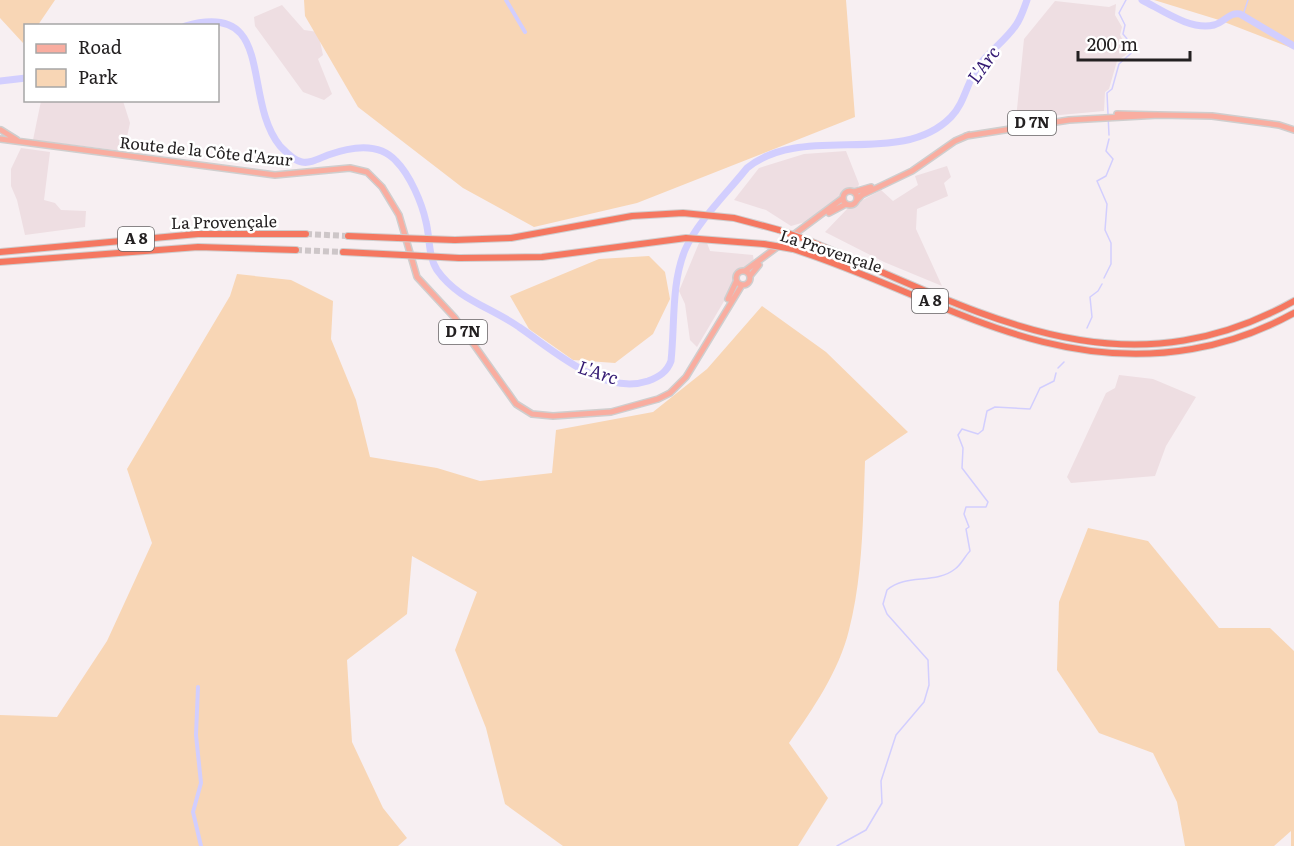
<svg xmlns="http://www.w3.org/2000/svg" width="1294" height="846" font-family="Literata,serif">
  <style>
    .built { fill: #eedee2 }
    .green { fill: #f8d6b5 }
    .lines { fill: none; stroke-linecap: round; stroke-linejoin: round }
    .stream { stroke: #d2cefe; stroke-width: 1.5 }
    .canal { stroke: #d2cefe; stroke-width: 4 }
    .river { stroke: #d2cefe; stroke-width: 7 }
    .motorway-tunnel { stroke: #cdc6c8; stroke-width: 6; stroke-dasharray: 6 3; stroke-linecap: butt }
    .primary-casing { stroke: #cfcece; stroke-width: 8 }
    .motorway-casing { stroke: #cfcece; stroke-width: 8 }
    .primary { stroke: #f9ada0; stroke-width: 5 }
    .motorway { stroke: #f57760; stroke-width: 6 }
    .motorway-bridge-casing { stroke: #cfcece; stroke-width: 8; stroke-linecap: butt }
    .motorway-bridge { stroke: #f57760; stroke-width: 6 }
    .labels { text-anchor: middle; stroke-width: 5; stroke-linejoin: round; paint-order: stroke }
    .shield { fill: #fff; stroke: #656364; stroke-width: 1.5 }
    .shield-label { font-size: 15px; font-weight: bold; fill: #232021 }
    .street-label { font-size: 16px; fill: #232021; stroke: #fff }
    .water-label { font-size: 18px; font-style: italic; fill: #341a73; stroke: #fff }
  </style>
  <rect width="100%" height="100%" fill="#f7eff2"/>
  <!-- built -->
  <path class="built" d="M 1055,1 L 1109,7 L 1116,4 L 1115,15 L 1122,27 L 1120,35 L 1125,44 L 1133,45 L 1131,51 L 1117,61 L 1109,89 L 1105,92 L 1104,111 L 1016,119 L 1024,39 Z
    M 282,5 L 304,30 L 318,32 L 323,55 L 318,59 L 332,94 L 324,100 L 303,92 L 255,26 L 254,17 Z
    M 41,101 L 123,101 L 130,123 L 124,151 L 33,140 Z
    M 21,148 L 50,152 L 44,200 L 55,203 L 61,210 L 86,211 L 85,227 L 25,235 L 17,200 L 11,186 L 11,169 Z
    M 846,151 L 859,184 L 857,189 L 847,188 L 842,191 L 840,199 L 805,222 L 791,226 L 766,210 L 734,200 L 759,168 L 804,154 Z
    M 947,166 L 951,177 L 944,183 L 948,196 L 917,209 L 916,229 L 942,286 L 884,262 L 825,232 L 848,208 L 881,190 L 893,201 L 918,185 L 915,176 Z
    M 699,243 L 707,243 L 710,251 L 753,255 L 754,263 L 747,268 L 741,268 L 733,277 L 733,286 L 697,347 L 690,340 L 685,304 L 679,291 Z
    M 1119,375 L 1153,379 L 1196,397 L 1166,446 L 1155,476 L 1071,483 L 1067,477 L 1106,393 L 1115,388 Z"/>
  <!-- green -->
  <path class="green" d="M 0,0 L 55,0 L 38,25 L 26,26 L 25,39 L 23,43 L 0,18 Z
    M 304,0 L 846,0 L 855,117 L 637,203 L 534,227 L 463,188 L 358,107 L 305,16 Z
    M 1154,0 L 1294,0 L 1294,49 L 1219,20 Z
    M 649,256 L 665,272 L 670,299 L 653,334 L 615,363 L 573,360 L 529,329 L 510,296 L 599,259 Z
    M 237,274 L 291,280 L 333,301 L 331,339 L 356,400 L 370,457 L 437,468 L 480,481 L 552,473 L 556,430 L 653,412 L 707,369 L 762,306 L 826,352 L 908,432 L 865,461 C 863,517 863,576 849,630 C 839,671 813,709 789,743 L 828,798 L 798,846 L 563,846 L 505,804 L 486,728 L 455,650 L 477,592 L 412,556 L 407,614 L 347,660 L 352,742 L 383,808 L 407,838 L 398,846 L 0,846 L 0,715 L 57,717 L 107,641 L 152,543 L 127,469 L 230,296 Z
    M 1088,528 L 1148,541 L 1219,628 L 1270,628 L 1294,651 L 1294,846 L 1291,846 L 1291,831 L 1274,846 L 1185,846 L 1177,802 L 1153,753 L 1099,733 L 1057,670 L 1059,602 Z"/>
  <g class="lines">
    <!-- stream -->
    <path class="stream" d="M 1243,15 L 1248,0
      M 1109,135 L 1107,93 L 1112,89 L 1119,64 L 1137,48 L 1136,43 L 1128,40 L 1123,34 L 1125,25 L 1119,13 L 1126,0
      M 1104,278 L 1111,264 L 1111,243 L 1105,230 L 1107,204 L 1097,181 L 1106,176 L 1113,159 L 1106,151 L 1109,139
      M 1087,328 L 1092,317 L 1090,297 L 1098,291 L 1102,284
      M 1058,368 L 1064,362
      M 837,846 L 866,830 L 882,803 L 881,781 L 896,735 L 924,702 L 929,685 L 928,660 L 887,614 L 883,604 L 887,590 C 906,573 935,585 955,569 C 961,565 965,556 970,551 L 966,529 L 969,527 L 964,514 L 966,507 L 986,507 L 988,502 L 962,468 L 963,448 L 958,435 L 962,429 L 978,434 L 983,430 L 987,411 L 995,407 L 1030,409 L 1040,388 L 1054,381 L 1056,373"/>
    <!-- canal -->
    <path class="canal" d="M 506,0 L 525,32
      M 198,687 L 196,735 L 201,783 L 193,812 L 201,846"/>
    <!-- river -->
    <path class="river" d="M 1142,0 C 1162,10 1191,31 1214,25 C 1225,22 1229,12 1240,14 L 1294,46
      M 185,26 C 277,0 241,98 280,146 C 285,151 294,161 302,162 C 310,164 320,158 328,155 C 350,147 378,141 396,161 C 410,175 422,203 426,222 C 430,237 428,256 437,270 C 458,300 491,307 519,327 C 553,350 603,396 648,381 C 659,377 667,372 671,361 C 675,325 671,284 685,250 C 697,222 728,192 747,168 C 803,122 900,169 951,117 C 965,103 967,81 979,65 C 990,51 1006,40 1016,25 C 1021,18 1024,8 1027,0
      M 0,81 L 26,78"/>
    <!-- motorway-tunnel -->
    <path class="motorway-tunnel" d="M 306,234 L 348,236
      M 296,250 L 343,252"/>
    <!-- primary casing -->
    <g class="primary-casing">
      <path id="primary" d="M 1117,114 L 1158,115
        M 1,130 L 17,140
        M 966,136 L 1069,120 L 1159,115 L 1212,116 L 1279,125 L 1294,130
        M 0,139 L 275,175 L 350,168 L 367,172 L 382,187 L 399,215 L 417,277 L 455,318 L 516,404 L 532,414 L 553,416 L 611,412 L 658,399 L 670,393 L 686,377 L 742,285
        M843 198a7 7 0 1 1 14 0a7 7 0 1 1-14 0Z
        M 854,192 L 871,187
        M 857,200 L 862,195 L 912,171 L 955,141 L 969,135
        M 829,213 L 846,204
        M736 278a7 7 0 1 1 14 0a7 7 0 1 1-14 0Z
        M 745,271 L 843,198
        M 750,276 L 759,265
        M 728,299 L 736,282"/>
    </g>
    <!-- motorway casing -->
    <g class="motorway-casing">
      <path id="motorway" d="M 348,236 L 398,238
        M 455,240 L 511,238 L 632,216 L 683,213 L 734,218 L 779,230
        M 807,240 C 973,308 1116,400 1294,301
        M 793,249 C 929,292 1043,375 1192,349 C 1227,343 1263,330 1294,313
        M 0,252 L 198,234 L 306,234
        M 343,252 L 403,255
        M 459,258 L 542,257 L 686,238 L 764,244
        M 0,262 L 198,247 L 296,250"/>
    </g>
    <!-- primary -->
    <use href="#primary" class="primary"/>
    <!-- motorway -->
    <use href="#motorway" class="motorway"/>
    <!-- motorway-bridge casing -->
    <g class="motorway-bridge-casing">
      <path id="motorway-bridge" d="M 779,230 L 807,240
        M 398,238 L 455,240
        M 764,244 L 793,249
        M 403,255 L 459,258"/>
    </g>
    <!-- motorway-bridge -->
    <use href="#motorway-bridge" class="motorway-bridge"/>
  </g>
  <g class="labels">
    <!-- shield labels -->
    <g class="shield">
      <rect x="1008" y="111" width="48" height="24" rx="4.5"/>
      <rect x="118" y="227" width="36" height="24" rx="4.5"/>
      <rect x="912" y="289" width="36" height="24" rx="4.5"/>
      <rect x="439" y="320" width="48" height="24" rx="4.5"/>
    </g>
    <g class="shield-label">
      <text x="1032" y="128">D 7N</text>
      <text x="136" y="244">A 8</text>
      <text x="930" y="306">A 8</text>
      <text x="463" y="337">D 7N</text>
    </g>
    <!-- street labels -->
    <g class="street-label">
      <text transform="translate(206 151) rotate(6)" y="6">Route de la Côte d'Azur</text>
      <text transform="translate(224 222) rotate(-1)" y="6">La Provençale</text>
      <text transform="translate(831 251) rotate(18)" y="6">La Provençale</text>
    </g>
    <!-- water labels -->
    <g class="water-label">
      <text transform="translate(984 65) rotate(-54)" y="6">L'Arc</text>
      <text transform="translate(598 373) rotate(18)" y="6">L'Arc</text>
    </g>
  </g>
  <!-- legend -->
  <rect x="24" y="24" width="195" height="78" fill="#ffffff" stroke="#a7a6a6" stroke-width="1.5"/>
  <rect x="36" y="44" width="30" height="9" fill="#f9ada0" stroke="#a7a6a6" stroke-width="1.5"/>
  <text x="78" y="54" font-size="18" fill="#232021">Road</text>
  <rect x="36" y="69" width="30" height="18" fill="#f8d6b5" stroke="#a7a6a6" stroke-width="1.5"/>
  <text x="78" y="84" font-size="18" fill="#232021">Park</text>
  <!-- scale -->
  <path d="M1078 51v9h112v-9" fill="none" stroke="#232021" stroke-width="3"/>
  <text x="1087" y="51" font-size="18" fill="#232021" stroke="#ffffff" stroke-width="4.5" paint-order="stroke">200 m</text>
</svg>
